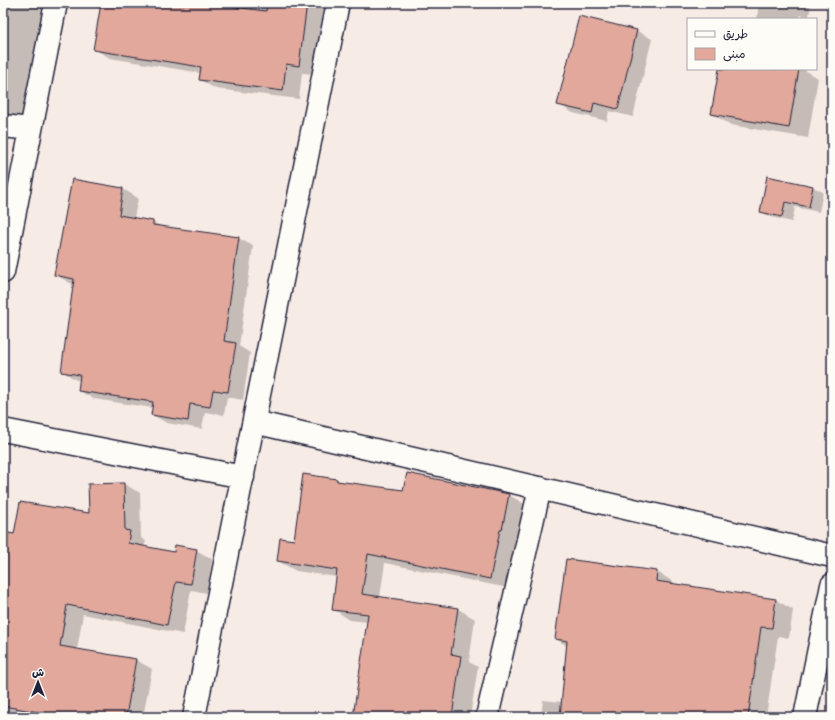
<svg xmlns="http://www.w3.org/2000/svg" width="835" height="720" font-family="Caveat,'Playpen Sans Arabic',sans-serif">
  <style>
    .shadow { fill: #0003 }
    .building { fill: #e1a89b; stroke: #22223b }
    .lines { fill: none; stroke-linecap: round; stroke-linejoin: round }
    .minor-casing { stroke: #22223b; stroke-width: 25 }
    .minor { stroke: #fdfcf7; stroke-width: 22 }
  </style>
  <rect width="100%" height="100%" fill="#f7ebe5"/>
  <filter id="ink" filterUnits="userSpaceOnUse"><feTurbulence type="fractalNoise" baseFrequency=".025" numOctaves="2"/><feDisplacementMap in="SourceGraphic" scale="8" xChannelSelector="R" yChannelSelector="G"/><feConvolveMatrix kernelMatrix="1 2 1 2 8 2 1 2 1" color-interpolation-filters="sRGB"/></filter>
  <g filter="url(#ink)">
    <!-- shadow -->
    <path class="shadow" d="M 3,3 L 52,3 L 28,119 L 3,115 Z
      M 107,3 L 324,3 L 314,74 L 302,73 L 299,99 L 216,89 L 200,80 L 201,73 L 110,58 L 94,49 Z
      M 759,3 L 811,3 L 809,17 L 800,15 L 799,19 L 757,19 Z
      M 580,17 L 637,31 L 652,39 L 633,117 L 609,111 L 607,121 L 573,113 L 558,104 Z
      M 720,69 L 803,69 L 818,78 L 808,138 L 731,125 L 712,114 Z
      M 768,178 L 813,187 L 823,192 L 819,212 L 795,207 L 792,222 L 771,217 L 761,212 Z
      M 73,181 L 123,189 L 138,198 L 134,218 L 153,222 L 162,227 L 238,238 L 253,246 L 239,346 L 250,353 L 243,400 L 227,397 L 224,415 L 205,412 L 202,429 L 167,423 L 152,415 L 153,408 L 94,399 L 79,391 L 80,380 L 76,380 L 62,371 L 74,284 L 70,283 L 56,275 Z
      M 304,476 L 337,480 L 342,483 L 404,491 L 509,495 L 526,505 L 508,588 L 385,563 L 380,597 L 458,609 L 475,619 L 469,662 L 478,667 L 470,717 L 354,717 L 368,622 L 350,620 L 333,609 L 337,577 L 296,571 L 278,561 L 294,542 Z
      M 124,484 L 140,493 L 141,538 L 146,541 L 144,547 L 175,553 L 196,550 L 212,559 L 207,593 L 191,590 L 183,634 L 83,614 L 77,650 L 136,660 L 152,669 L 143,717 L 3,717 L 3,533 L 15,535 L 90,514 Z
      M 657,572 L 674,582 L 673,585 L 776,600 L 793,610 L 789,638 L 778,636 L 766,717 L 541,717 L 543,700 L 562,702 L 567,646 L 556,639 Z"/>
    <!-- building -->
    <path class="building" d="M 101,3 L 202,3 L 266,11 L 267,3 L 307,3 L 299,66 L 286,64 L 283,91 L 199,80 L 201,67 L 93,50 Z
      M 579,16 L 637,30 L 618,109 L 594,103 L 592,113 L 557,105 Z
      M 719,69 L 799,69 L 789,128 L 711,114 Z
      M 767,176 L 813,186 L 809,207 L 785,202 L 782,217 L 760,212 Z
      M 72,179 L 123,188 L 119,215 L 153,221 L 153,225 L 239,237 L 224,341 L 236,343 L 228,392 L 213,390 L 210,407 L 190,404 L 188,421 L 151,415 L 153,402 L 78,391 L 80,375 L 61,372 L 74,279 L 54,275 Z
      M 407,473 L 509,494 L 502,530 L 500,530 L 490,579 L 368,554 L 362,594 L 458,608 L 451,654 L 461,656 L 452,717 L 353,717 L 368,614 L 332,610 L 337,570 L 277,561 L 280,538 L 294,540 L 303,474 L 337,479 L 337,481 L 403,490 Z
      M 124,483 L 125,530 L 130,531 L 128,543 L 174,552 L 175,545 L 197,549 L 191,584 L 176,582 L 167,625 L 67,605 L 60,646 L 136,659 L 126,717 L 67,717 L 3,706 L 3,532 L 14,534 L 20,502 L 89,513 L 88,484 Z
      M 566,559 L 657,571 L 656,581 L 776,599 L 772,628 L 761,627 L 748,717 L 560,717 L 567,641 L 555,639 Z"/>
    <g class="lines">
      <!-- minor casing -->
      <g class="minor-casing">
        <path id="minor" d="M 3,126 L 31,129
          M 3,272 L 56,3
          M 254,422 L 832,556
          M 3,430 L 243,477
          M 194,717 L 338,3
          M 487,717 L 540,488
          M 805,717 L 832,585"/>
      </g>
      <!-- minor -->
      <use href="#minor" class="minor"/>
    </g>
  </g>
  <!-- margin -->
  <rect width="835" height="720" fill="none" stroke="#fdfcf7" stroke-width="16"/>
  <rect x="8" y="8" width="819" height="704" fill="none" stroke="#22223b" stroke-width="1.5" filter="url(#ink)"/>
  <!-- legend -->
  <rect x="687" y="18" width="130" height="52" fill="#fdfcf7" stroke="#a5a5ac"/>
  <rect x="695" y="31" width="20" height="6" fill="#fdfcf7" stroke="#a5a5ac"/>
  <text x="723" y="38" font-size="12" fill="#22223b">طريق</text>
  <rect x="695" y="48" width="20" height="12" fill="#e1a89b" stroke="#a5a5ac"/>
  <text x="723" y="58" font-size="12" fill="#22223b">مبنى</text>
  <!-- north arrow -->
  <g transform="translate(38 682)" stroke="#fdfcf7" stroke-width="3" paint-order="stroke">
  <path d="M0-3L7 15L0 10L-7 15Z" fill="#22223b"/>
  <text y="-6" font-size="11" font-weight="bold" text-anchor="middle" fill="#22223b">ش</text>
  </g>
</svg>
